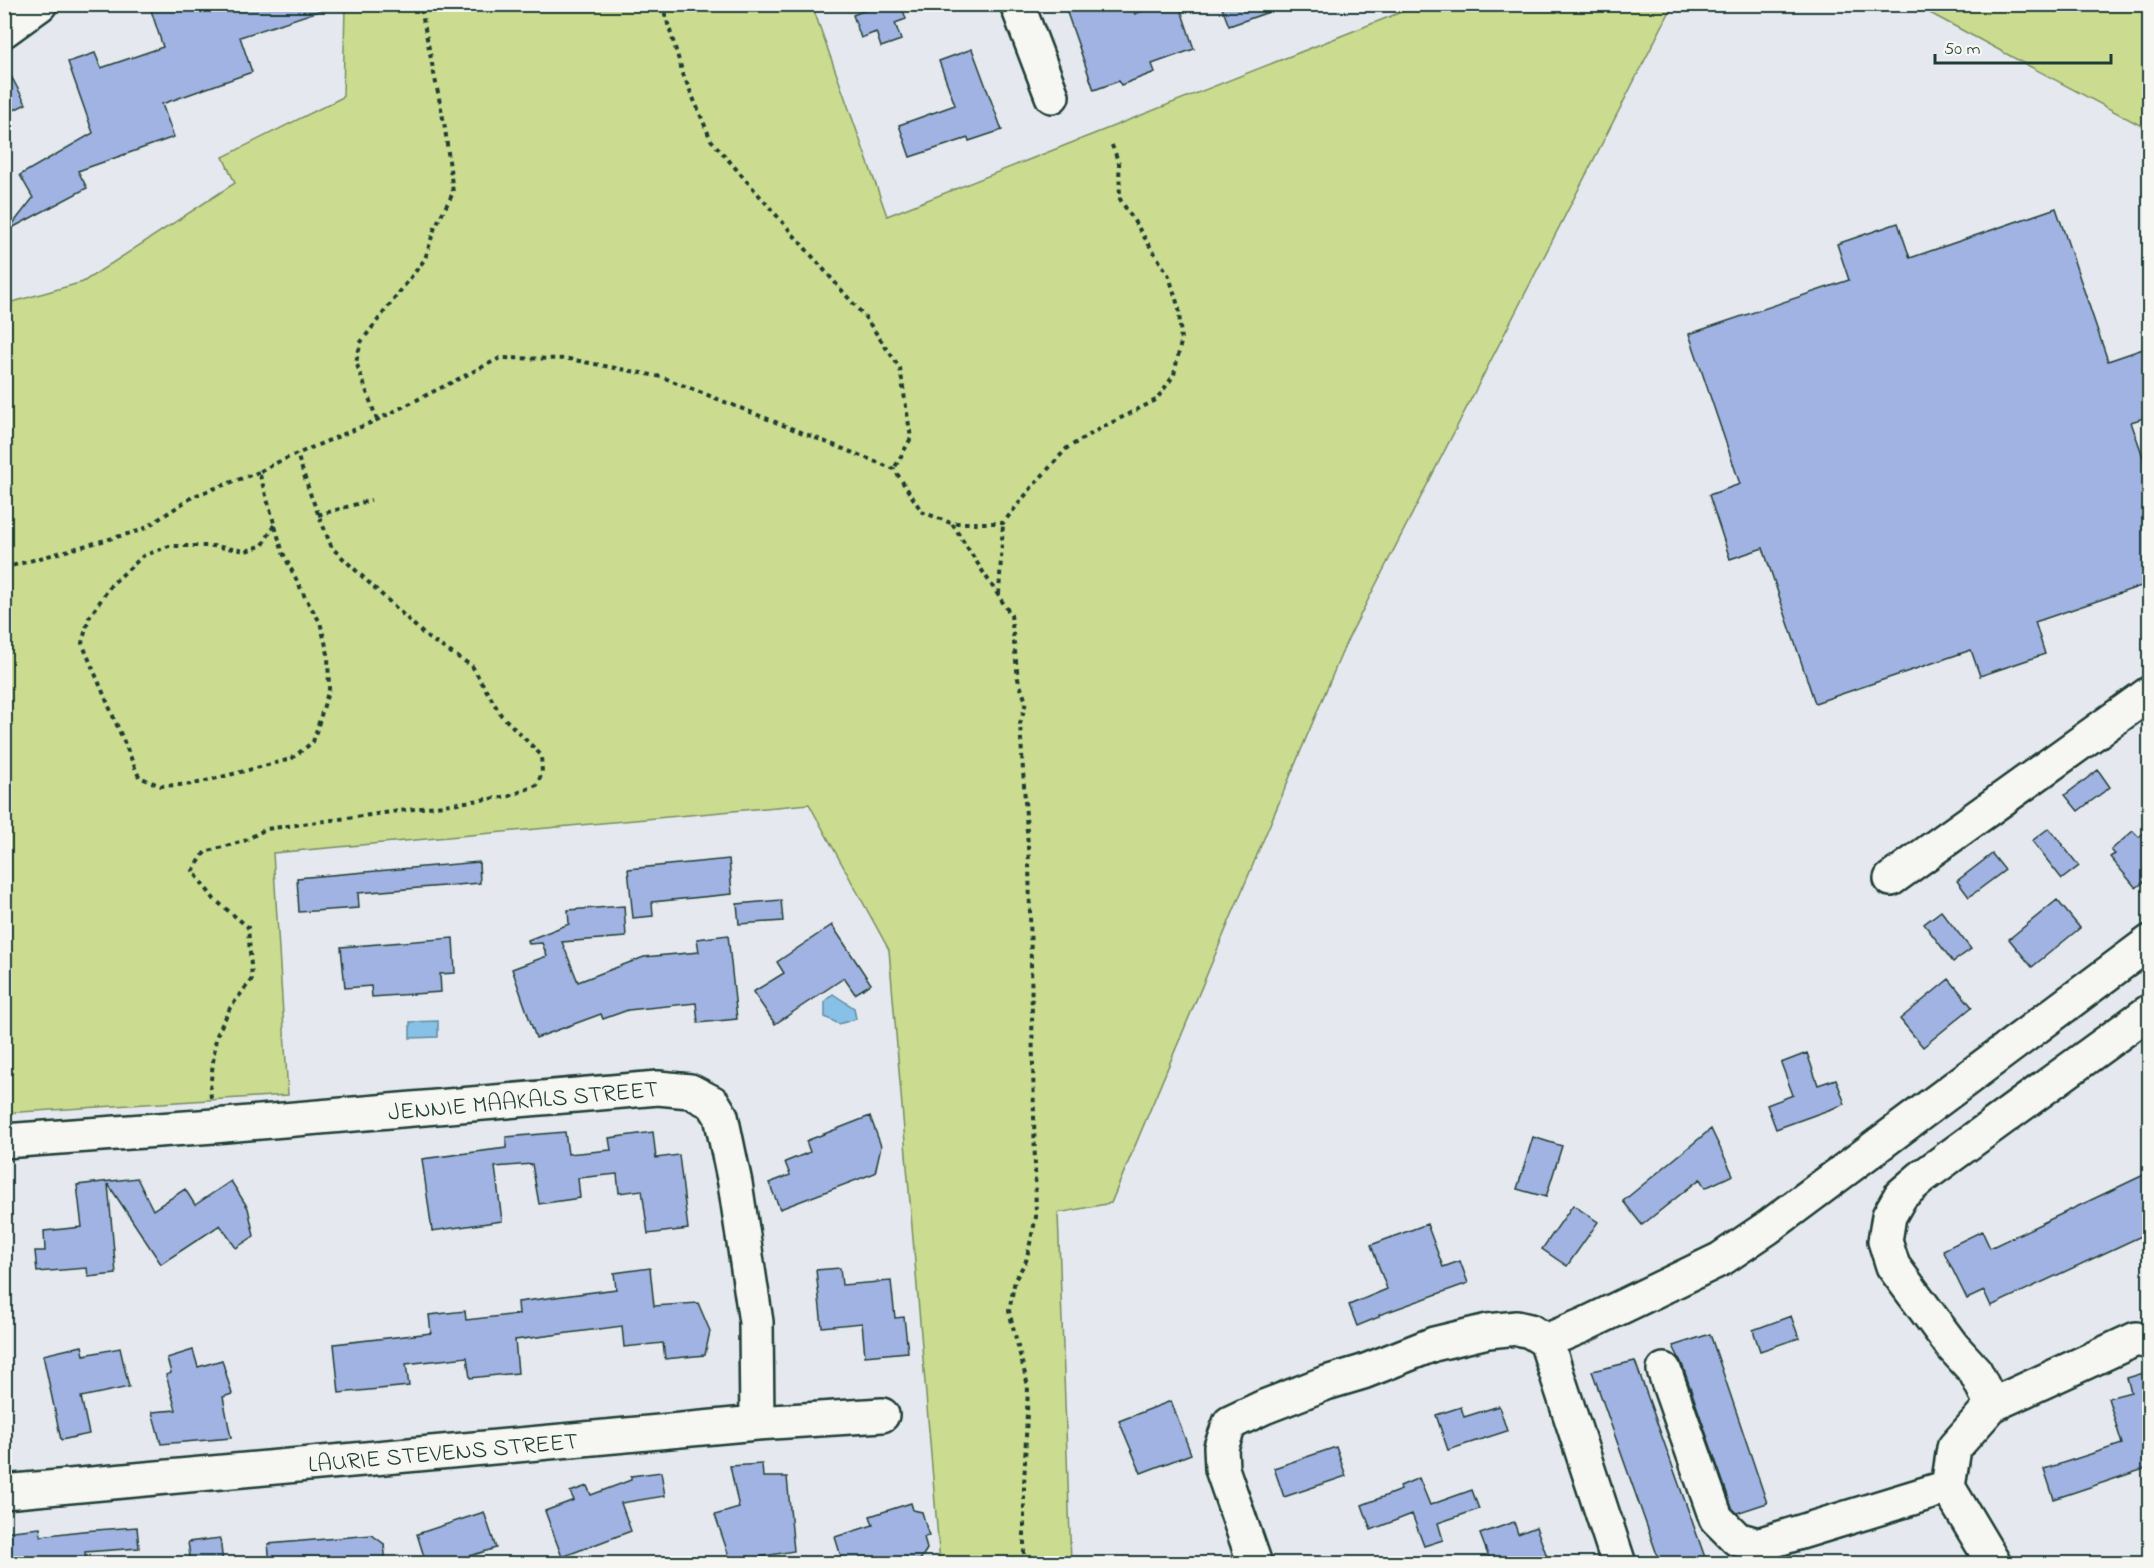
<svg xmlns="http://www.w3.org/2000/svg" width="2154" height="1568" font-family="'Indie Flower',sans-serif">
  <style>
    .green { fill: #cbdc90; stroke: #758c62; stroke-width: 1.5 }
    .water { fill: #88c1e7; stroke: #5e8c9f; stroke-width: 1.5 }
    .building { fill: #a1b3e2; stroke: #1f3d34; stroke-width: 1.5 }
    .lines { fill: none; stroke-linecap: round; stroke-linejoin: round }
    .minor-casing { stroke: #1f3d34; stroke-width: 38 }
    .path { stroke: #1f3d34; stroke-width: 4; stroke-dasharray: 4.5 4.5; stroke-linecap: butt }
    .minor { stroke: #f6f6f2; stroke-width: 33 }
    .labels { text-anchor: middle; stroke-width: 5; stroke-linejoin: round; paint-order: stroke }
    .street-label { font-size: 24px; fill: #1f3d34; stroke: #f6f6f2 }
  </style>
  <rect width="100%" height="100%" fill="#e5e9ef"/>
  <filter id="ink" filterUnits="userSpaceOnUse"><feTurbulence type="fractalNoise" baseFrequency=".0167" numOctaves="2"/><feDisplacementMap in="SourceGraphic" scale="12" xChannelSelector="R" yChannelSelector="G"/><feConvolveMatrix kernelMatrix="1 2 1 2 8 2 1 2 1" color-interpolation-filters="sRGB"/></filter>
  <g filter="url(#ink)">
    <!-- green -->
    <path class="green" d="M 345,5 L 812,5 L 887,216 L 1419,5 L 1673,5 L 1346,643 L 1111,1203 L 1058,1213 L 1071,1563 L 940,1563 L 889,950 L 809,804 L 273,853 L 288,1095 L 5,1113 L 5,304 L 83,282 L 235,183 L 223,157 L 343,97 Z
      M 1915,5 L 2149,5 L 2149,130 Z"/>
    <!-- water -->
    <path class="water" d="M 833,994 L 854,1008 L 856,1019 L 839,1024 L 825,1017 L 825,1001 Z
      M 438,1021 L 438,1037 L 410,1038 L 410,1022 Z"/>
    <!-- building -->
    <path class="building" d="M 149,4 L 328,4 L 328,8 L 240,37 L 252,72 L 162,104 L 174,137 L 78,171 L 87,188 L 8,230 L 33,198 L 20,175 L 93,133 L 68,62 L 95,53 L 101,68 L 163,47 Z
      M 881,4 L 901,4 L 906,19 L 895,23 L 901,40 L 881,47 L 876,32 L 861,38 L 853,15 Z
      M 1064,4 L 1131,4 L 1135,14 L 1160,4 L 1179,4 L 1194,49 L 1152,64 L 1155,72 L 1121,85 L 1119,81 L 1094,90 Z
      M 1232,4 L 1282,4 L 1283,7 L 1229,26 L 1222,8 Z
      M 972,49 L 1002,130 L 969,141 L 968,138 L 910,157 L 899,125 L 955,105 L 939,61 Z
      M 4,63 L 26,104 L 4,115 Z
      M 2056,208 L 2108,361 L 2146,348 L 2150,359 L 2150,416 L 2131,422 L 2150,477 L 2150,583 L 2035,622 L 2045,654 L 1980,676 L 1971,650 L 1815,703 L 1763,548 L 1730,559 L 1709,495 L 1740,484 L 1689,334 L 1849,280 L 1837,244 L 1898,223 L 1910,258 Z
      M 2098,770 L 2110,787 L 2078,811 L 2065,795 Z
      M 2150,827 L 2150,877 L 2136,888 L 2110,857 L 2115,854 L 2111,850 L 2133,831 L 2139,837 Z
      M 2049,828 L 2079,866 L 2062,879 L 2032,841 Z
      M 1992,854 L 2005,870 L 1969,897 L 1957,881 Z
      M 729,859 L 732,894 L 652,902 L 653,916 L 633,918 L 628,869 Z
      M 479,862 L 480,883 L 358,893 L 359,908 L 299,912 L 297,878 Z
      M 781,900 L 783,921 L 739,924 L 737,904 Z
      M 2057,900 L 2080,928 L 2032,967 L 2009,939 Z
      M 624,906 L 626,937 L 562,942 L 578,982 L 644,957 L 699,952 L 697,939 L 728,935 L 737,1019 L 698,1023 L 696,1003 L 628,1010 L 603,1019 L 601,1014 L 536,1038 L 512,969 L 547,956 L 542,943 L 529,944 L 528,940 L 569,924 L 568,910 Z
      M 1941,911 L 1971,949 L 1953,962 L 1924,924 Z
      M 832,925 L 871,984 L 855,994 L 844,978 L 775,1024 L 753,992 L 784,973 L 777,962 Z
      M 453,938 L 455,973 L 440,974 L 441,992 L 372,997 L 371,986 L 345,988 L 341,947 Z
      M 1949,979 L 1972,1007 L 1923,1047 L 1900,1019 Z
      M 1807,1053 L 1818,1085 L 1836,1079 L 1845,1104 L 1776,1129 L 1767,1105 L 1793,1095 L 1781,1063 Z
      M 870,1116 L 881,1146 L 875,1173 L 780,1209 L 769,1183 L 790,1175 L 785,1162 L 810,1152 L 806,1141 Z
      M 1711,1129 L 1733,1175 L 1705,1188 L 1700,1179 L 1642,1225 L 1623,1201 Z
      M 565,1132 L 568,1154 L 611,1150 L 609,1138 L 653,1132 L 656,1158 L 679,1155 L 688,1229 L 648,1234 L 642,1190 L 619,1193 L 617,1174 L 578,1178 L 580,1198 L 539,1204 L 532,1164 L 495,1167 L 502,1221 L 432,1231 L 422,1159 L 506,1148 L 506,1137 Z
      M 1533,1137 L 1562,1146 L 1546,1197 L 1517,1189 Z
      M 2150,1172 L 2150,1232 L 1991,1306 L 1984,1291 L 1967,1299 L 1943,1250 L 1982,1231 L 1990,1248 Z
      M 137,1178 L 153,1210 L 185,1189 L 195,1205 L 231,1181 L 248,1208 L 254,1236 L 236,1248 L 220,1225 L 161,1264 L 108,1184 L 116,1274 L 88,1277 L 87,1268 L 37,1272 L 35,1251 L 45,1251 L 44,1231 L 82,1227 L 77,1185 Z
      M 1573,1205 L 1598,1222 L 1567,1266 L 1542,1249 Z
      M 1427,1224 L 1443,1267 L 1460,1261 L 1468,1283 L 1379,1315 L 1379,1317 L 1357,1326 L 1349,1305 L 1387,1289 L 1371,1245 Z
      M 650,1268 L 654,1306 L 698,1303 L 710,1331 L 705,1355 L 665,1359 L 663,1343 L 624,1347 L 622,1326 L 515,1340 L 518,1373 L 470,1378 L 467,1357 L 406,1364 L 409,1386 L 339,1393 L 334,1344 L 431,1333 L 429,1315 L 465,1311 L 466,1320 L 519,1314 L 518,1302 L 616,1289 L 614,1273 Z
      M 840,1268 L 842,1285 L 891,1281 L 895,1318 L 904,1317 L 908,1352 L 865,1356 L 862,1323 L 822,1327 L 816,1270 Z
      M 1791,1316 L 1799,1338 L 1760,1351 L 1753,1330 Z
      M 1710,1334 L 1767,1503 L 1737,1513 L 1732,1508 L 1682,1364 L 1673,1346 Z
      M 82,1346 L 84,1355 L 120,1348 L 129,1387 L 81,1397 L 89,1434 L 61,1440 L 43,1355 Z
      M 193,1350 L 198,1367 L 222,1360 L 232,1394 L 223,1397 L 231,1438 L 161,1444 L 152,1412 L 176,1410 L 166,1375 L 171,1373 L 167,1358 Z
      M 1635,1361 L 1707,1563 L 1660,1563 L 1592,1371 Z
      M 2150,1371 L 2150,1467 L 2054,1499 L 2044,1469 L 2122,1444 L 2108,1398 L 2131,1392 L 2127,1378 Z
      M 1171,1401 L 1191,1454 L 1141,1473 L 1119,1421 Z
      M 1499,1406 L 1507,1431 L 1448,1450 L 1436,1415 L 1461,1407 L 1464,1417 Z
      M 1336,1447 L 1346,1476 L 1284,1497 L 1274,1468 Z
      M 762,1464 L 763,1477 L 787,1477 L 794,1551 L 731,1562 L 715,1515 L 739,1508 L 730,1466 Z
      M 661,1472 L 665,1496 L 621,1503 L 631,1531 L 562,1557 L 545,1511 L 574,1500 L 570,1492 L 587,1486 L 591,1495 L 631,1480 L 631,1476 Z
      M 1419,1478 L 1430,1505 L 1472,1490 L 1479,1509 L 1438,1523 L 1443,1540 L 1424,1546 L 1412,1514 L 1371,1530 L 1362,1505 L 1401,1490 L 1400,1486 Z
      M 911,1503 L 913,1510 L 922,1512 L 929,1536 L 924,1537 L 927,1549 L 920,1560 L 908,1563 L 843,1563 L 835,1537 L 873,1525 L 870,1516 Z
      M 484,1512 L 496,1548 L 447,1563 L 426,1563 L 417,1534 Z
      M 1514,1522 L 1518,1534 L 1536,1527 L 1548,1559 L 1535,1563 L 1491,1563 L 1480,1534 Z
      M 137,1527 L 139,1548 L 85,1552 L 86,1563 L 4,1563 L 4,1532 L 40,1528 L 41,1536 L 82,1531 Z
      M 372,1535 L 384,1544 L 386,1563 L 270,1563 L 268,1544 Z
      M 220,1538 L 223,1563 L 191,1563 L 188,1542 Z"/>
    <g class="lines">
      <!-- minor casing -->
      <g class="minor-casing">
        <path id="minor" d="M 1017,4 L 1052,96
          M 4,30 L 40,4
          M 1891,879 L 2150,693
          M 4,1141 L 214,1126 L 658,1088 L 690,1091 L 713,1103 L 721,1116 L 735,1183 L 756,1322 L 757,1423
          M 1546,1341 L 1584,1325 L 1721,1259 L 1767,1228 L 2150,942
          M 1664,1370 L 1716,1518 L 1737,1539 L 1758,1545 L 1948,1487
          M 1992,1405 L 2136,1339 L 2150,1342
          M 4,1492 L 757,1423 L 882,1415
          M 1255,1564 L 1222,1469 L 1221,1447 L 1230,1423 L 1264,1407 L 1326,1383 L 1363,1372 L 1434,1344 L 1488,1331 L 1517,1328 L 1530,1331 L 1546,1341 L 1619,1564
          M 1994,1564 L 1948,1487 L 1954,1448 L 1992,1405 L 1975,1371 L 1953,1347 L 1893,1266 L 1885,1241 L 1889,1216 L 1901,1195 L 1922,1177 L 2150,1011"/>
      </g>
      <!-- path -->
      <path class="path" d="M 662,4 L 683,74 L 711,140 L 865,317 L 900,368 L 911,438 L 894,469
        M 377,420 L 356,362 L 361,342 L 425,259 L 435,227 L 453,193 L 445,128 L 420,4
        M 318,515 L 371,500
        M 952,524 L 1011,615 L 1018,679 L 1026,702 L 1020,724 L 1029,862 L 1036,1217 L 1026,1261 L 1015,1280 L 1009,1311 L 1028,1386 L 1024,1487 L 1024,1564
        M 274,525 L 263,545 L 246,551 L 213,546 L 169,546 L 143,556 L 111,585 L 89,618 L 82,643 L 139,777 L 161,786 L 194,784 L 291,759 L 313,742 L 329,689 L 328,654 L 320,622 L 306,599 L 283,553 L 259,472 L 278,462 L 377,420 L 500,358 L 569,359 L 662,377 L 894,469 L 922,512 L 951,523 L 1003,523 L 1032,487 L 1067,448 L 1103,427 L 1156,400 L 1174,375 L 1181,342 L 1179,309 L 1169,276 L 1120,199 L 1119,163 L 1111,143
        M 4,568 L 142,530 L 194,496 L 259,472
        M 999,594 L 1003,523
        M 211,1098 L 210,1088 L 216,1037 L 230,1008 L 252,979 L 248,927 L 214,899 L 193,871 L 205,852 L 244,841 L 266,829 L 510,796 L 537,785 L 542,773 L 541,755 L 501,715 L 472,666 L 428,638 L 332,548 L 311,496 L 297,454"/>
      <!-- minor -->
      <use href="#minor" class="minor"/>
    </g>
  </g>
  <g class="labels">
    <!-- street labels -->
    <g class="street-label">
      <text transform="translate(523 1100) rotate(-5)" y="8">JENNIE MAAKALS STREET</text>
      <text transform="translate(443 1452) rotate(-5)" y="8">LAURIE STEVENS STREET</text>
    </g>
  </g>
  <!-- margin -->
  <rect width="2154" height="1568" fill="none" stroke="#f6f6f2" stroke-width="24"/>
  <rect x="12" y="12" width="2130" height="1544" fill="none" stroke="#1f3d34" stroke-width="2" filter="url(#ink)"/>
  <!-- scale -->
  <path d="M1935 54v9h176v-9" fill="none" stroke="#1f3d34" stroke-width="3"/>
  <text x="1944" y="54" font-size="18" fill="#1f3d34" stroke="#f6f6f2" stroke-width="4.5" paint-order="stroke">50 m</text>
</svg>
